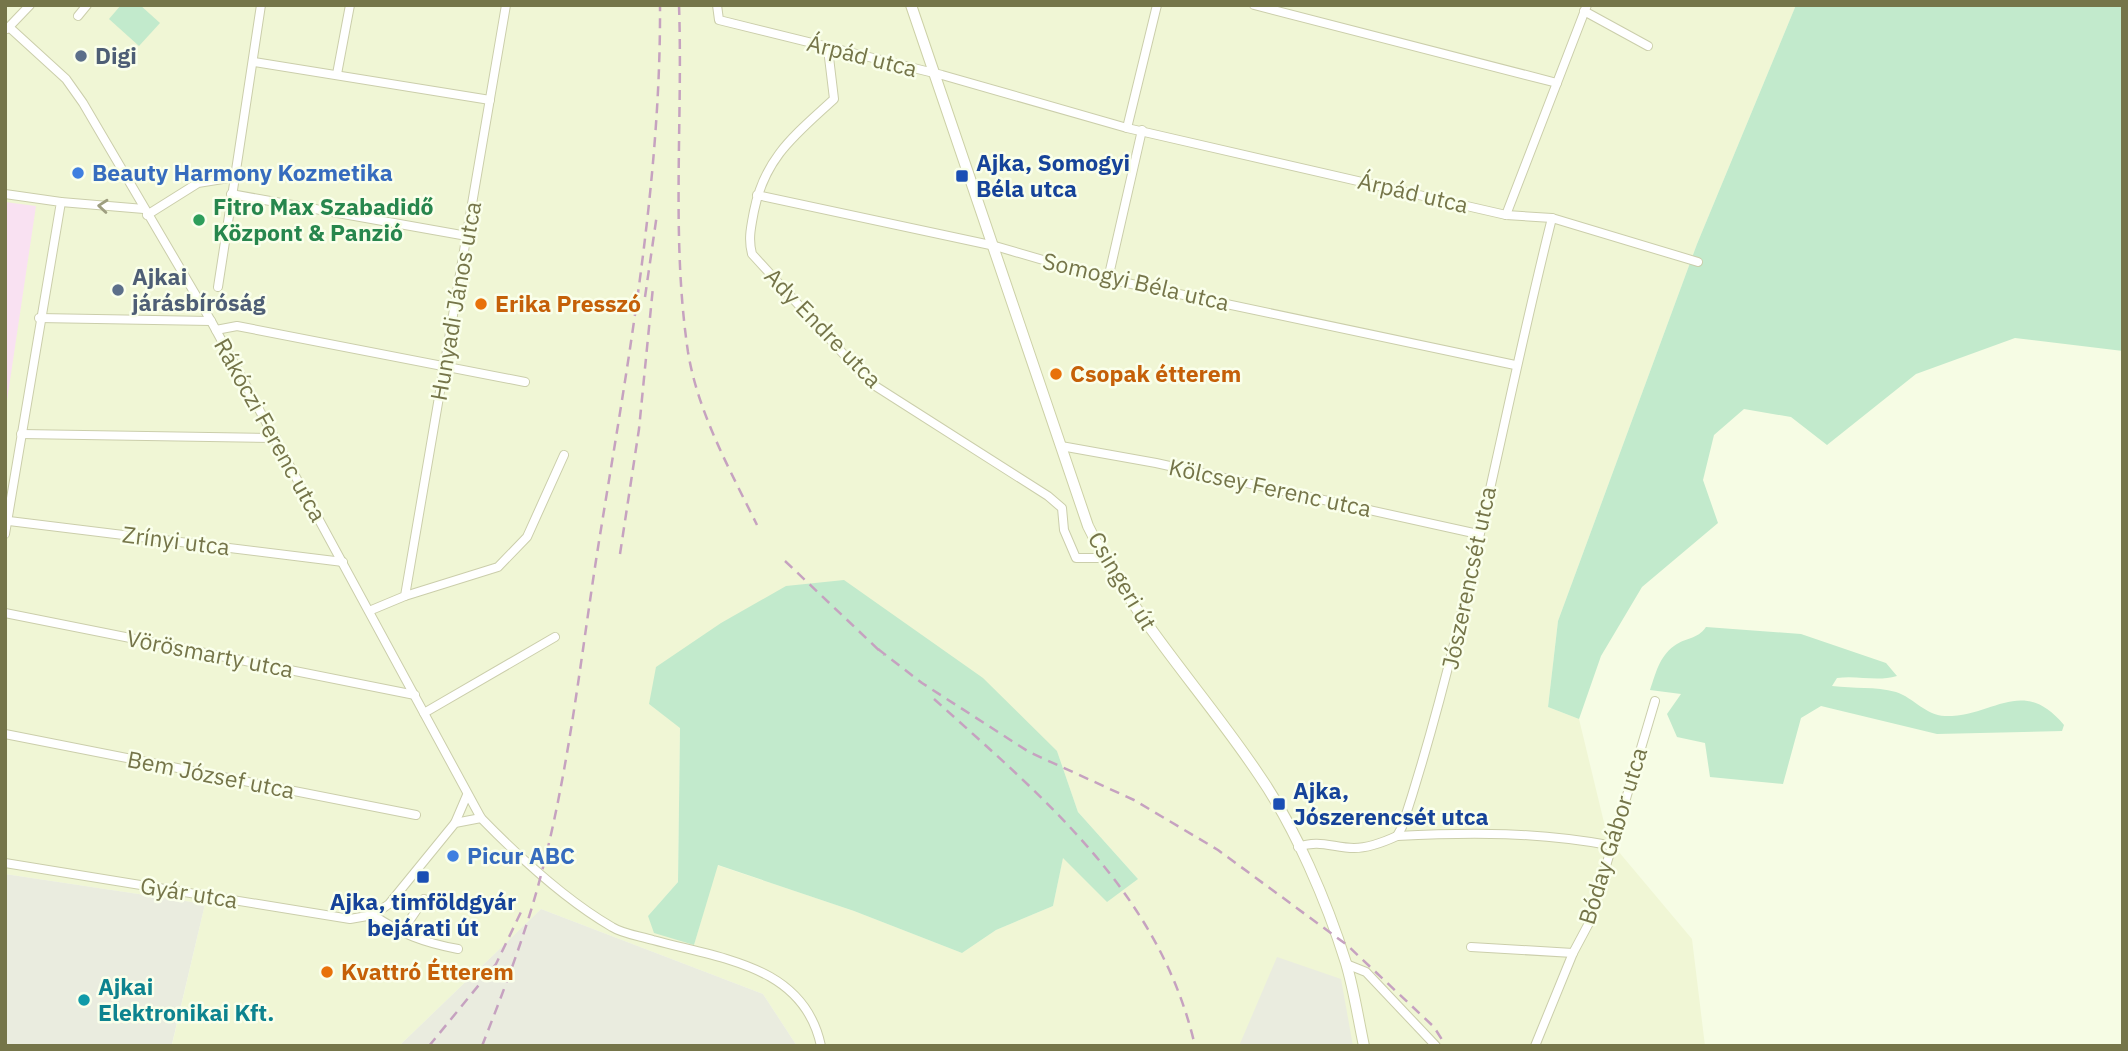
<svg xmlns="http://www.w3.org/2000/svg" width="2128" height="1051" font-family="'IBM Plex Sans',sans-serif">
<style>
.residential{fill:#f0f6d5;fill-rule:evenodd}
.industrial{fill:#eaecdf}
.education{fill:#f9e1f2}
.green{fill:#c2eacc}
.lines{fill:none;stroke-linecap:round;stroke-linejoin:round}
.minor-casing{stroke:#cbceab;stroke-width:10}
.secondary-casing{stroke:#cdd1a7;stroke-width:12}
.minor{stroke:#fff;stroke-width:8}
.secondary{stroke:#fff;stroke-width:10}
.rail{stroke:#c6a2c0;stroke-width:2.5;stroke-dasharray:10 7;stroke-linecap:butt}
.oneway{stroke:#9e9e80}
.service-dot{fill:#5c6f8a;stroke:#faffeb;stroke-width:2.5}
.shop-dot{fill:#3f7fe0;stroke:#faffeb;stroke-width:2.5}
.transit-dot{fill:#1a4fb4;stroke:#faffeb;stroke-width:2.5}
.leisure-dot{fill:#2e9e5b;stroke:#faffeb;stroke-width:2.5}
.food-dot{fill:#e8710a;stroke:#faffeb;stroke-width:2.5}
.culture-dot{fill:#0f9aa8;stroke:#faffeb;stroke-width:2.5}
.labels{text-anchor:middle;stroke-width:5;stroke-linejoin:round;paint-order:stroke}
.service-label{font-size:23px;font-weight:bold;fill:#4e5e75;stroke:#faffeb;text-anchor:start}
.street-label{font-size:23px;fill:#757549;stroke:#faffeb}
.transit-label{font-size:23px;font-weight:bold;fill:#164399;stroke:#faffeb;text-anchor:start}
.shop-label{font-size:23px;font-weight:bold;fill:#366cbe;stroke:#faffeb;text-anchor:start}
.leisure-label{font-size:23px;font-weight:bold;fill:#27864d;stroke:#faffeb;text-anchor:start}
.food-label{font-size:23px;font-weight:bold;fill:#c56008;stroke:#faffeb;text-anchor:start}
.culture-label{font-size:23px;font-weight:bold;fill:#0d838f;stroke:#faffeb;text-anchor:start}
</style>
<rect width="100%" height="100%" fill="#f6fce4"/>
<!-- residential -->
<path class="residential" d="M5,5H1796L1697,244L1558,621L1548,707L1579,719L1608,839L1692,939L1705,1046H797L763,994L541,909L399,1046L172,1045L205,904L5,874ZM649,704L1057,751L1078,812L1138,879L1063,857L1053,906L996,930L962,953L854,911L717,865L694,945L648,916L678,882L680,727Z"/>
<!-- industrial -->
<g class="industrial">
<polygon points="5,874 205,904 172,1044 201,1046 5,1046"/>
<polygon points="541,909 763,994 797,1046 399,1046"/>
<polygon points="1277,957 1341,979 1353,1046 1239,1046"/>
</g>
<!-- education -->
<polygon class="education" points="5,202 36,206 5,414"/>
<!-- green -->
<g class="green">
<polygon points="121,5 140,5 160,23 139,46 109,19"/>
<polygon points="1796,5 2123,5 2123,351 2015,338 1916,374 1827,445 1791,417 1744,409 1714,435 1703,480 1718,523 1642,587 1601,656 1579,719 1548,707 1558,621 1697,244"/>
<polygon points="844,580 983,678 1057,751 1078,812 1138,879 1107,902 1063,858 1053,906 996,930 962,953 854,911 718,865 694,945 654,933 648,916 678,882 680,728 649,704 656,667 721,623 786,586"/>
<path d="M1706,627L1801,634L1886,663L1897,676C1876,682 1858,675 1837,678L1832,686C1854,689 1875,686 1896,692C1914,698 1925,715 1945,716C1994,717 2022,675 2064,725L2062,731L1937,734L1821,706L1801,718L1783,784L1710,777L1705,743L1677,737L1667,714L1681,694L1650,690C1656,673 1659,657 1674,646C1686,637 1697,640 1706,627Z"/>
</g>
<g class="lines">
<!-- minor casing -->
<g class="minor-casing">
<g id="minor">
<polyline points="717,5 719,20 942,75 1127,128 1506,215 1552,218 1698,262"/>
<polyline points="1254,5 1557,83"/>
<polyline points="1584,11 1648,46"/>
<polyline points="78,16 87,5"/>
<path d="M9,27L66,79L83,103L211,321L481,818C519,857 564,899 612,927C623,934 640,936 653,940C721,959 804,965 821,1046"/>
<polyline points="7,29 30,5"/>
<path d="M828,49L834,99C795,135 765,157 754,211C751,227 748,239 752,254L869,382L1048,496L1062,508L1064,530L1076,558H1103"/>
<polyline points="254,62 490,100"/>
<polyline points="337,74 350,5"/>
<polyline points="1127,128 1157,5"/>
<polyline points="5,194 61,202 5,534"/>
<polyline points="231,194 467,236"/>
<polyline points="757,195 995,246 1108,279 1515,365"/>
<polyline points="61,202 144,209"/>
<polyline points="147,215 198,183 235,177 261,5"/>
<polyline points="1506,215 1587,5"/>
<polyline points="1108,279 1142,130"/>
<polyline points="218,287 235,177"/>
<polyline points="39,318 211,321"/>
<polyline points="216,330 237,326 525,382"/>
<polyline points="21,434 276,438"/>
<polyline points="1061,446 1156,463 1478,534"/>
<polyline points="9,521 343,562"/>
<polyline points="405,596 498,567 527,537 564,455"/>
<polyline points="369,611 405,596 506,5"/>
<polyline points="5,613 415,695"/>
<polyline points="424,713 555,637"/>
<polyline points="5,734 416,815"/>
<polyline points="455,823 467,795"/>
<path d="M1397,836C1473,832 1539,832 1614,846"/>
<path d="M1298,847C1319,839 1334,848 1354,848C1369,848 1384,842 1397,836L1402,827C1467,629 1501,420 1552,218"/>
<polyline points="5,863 350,919 373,915 389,904 455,823 481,818"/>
<path d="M373,915C401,934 425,943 458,949"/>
<polyline points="401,933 424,899"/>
<polyline points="1471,947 1573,953"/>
<polyline points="1346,964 1366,972 1436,1046"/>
<polyline points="1535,1046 1573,953 1589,923 1655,701"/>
</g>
</g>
<!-- secondary casing -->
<g class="secondary-casing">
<path id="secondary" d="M911,5L1088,526C1132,618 1203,691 1259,775C1295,827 1327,902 1346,963C1354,990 1358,1018 1364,1046"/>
</g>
<!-- minor -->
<use href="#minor" class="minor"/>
<!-- secondary -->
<use href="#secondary" class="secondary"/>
<!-- rail -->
<g class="rail">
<path d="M679,5C683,120 671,238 688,352C698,413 730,470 757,525"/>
<polyline points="645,297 657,214"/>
<polyline points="620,554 639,429 653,287"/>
<polyline points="785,561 884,655"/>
<polyline points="878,649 922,683 1029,752 1134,800 1218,850 1347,945 1434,1027 1446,1046"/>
<path d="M934,699C1045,799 1160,894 1195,1046"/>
<polyline points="429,1046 496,964 521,912"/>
<path d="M482,1046C504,990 526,933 541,875C571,762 582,644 601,529C629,357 661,179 660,5"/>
</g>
</g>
<!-- one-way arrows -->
<defs><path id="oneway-chevron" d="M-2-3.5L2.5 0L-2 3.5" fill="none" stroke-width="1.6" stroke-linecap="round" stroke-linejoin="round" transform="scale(1.75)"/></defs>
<use class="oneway" href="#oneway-chevron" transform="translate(103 206) rotate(-175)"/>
<!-- markers -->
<g class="service-dot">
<circle cx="81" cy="56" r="7"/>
<circle cx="118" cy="290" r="7"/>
</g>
<g class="shop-dot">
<circle cx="78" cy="173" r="7"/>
<circle cx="453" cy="856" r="7"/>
</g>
<g class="transit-dot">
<rect x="955" y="169" width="14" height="14" rx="3.5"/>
<rect x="1272" y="797" width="14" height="14" rx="3.5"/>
<rect x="416" y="870" width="14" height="14" rx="3.5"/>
</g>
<circle class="leisure-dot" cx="199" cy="220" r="7"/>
<g class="food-dot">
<circle cx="481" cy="304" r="7"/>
<circle cx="1056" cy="374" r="7"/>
<circle cx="327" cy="972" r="7"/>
</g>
<circle class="culture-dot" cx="84" cy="1000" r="7"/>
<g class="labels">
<!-- service labels -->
<g class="service-label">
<text x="95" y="64">Digi</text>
<text x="132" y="285">Ajkai<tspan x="132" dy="26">járásbíróság</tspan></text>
</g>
<!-- street labels -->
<g class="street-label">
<text transform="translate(862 56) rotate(14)" y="8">Árpád utca</text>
<text transform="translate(1413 193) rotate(13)" y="8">Árpád utca</text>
<text transform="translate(1136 282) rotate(13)" y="8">Somogyi Béla utca</text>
<text transform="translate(456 301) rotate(-80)" y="8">Hunyadi János utca</text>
<text transform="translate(823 328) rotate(46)" y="8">Ady Endre utca</text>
<text transform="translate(270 430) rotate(61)" y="8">Rákóczi Ferenc utca</text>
<text transform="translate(1270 488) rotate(12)" y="8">Kölcsey Ferenc utca</text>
<text transform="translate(176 541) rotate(7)" y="8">Zrínyi utca</text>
<text transform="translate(1469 578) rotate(-78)" y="8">Jószerencsét utca</text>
<text transform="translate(1122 581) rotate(59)" y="8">Csingeri út</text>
<text transform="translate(210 654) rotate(11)" y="8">Vörösmarty utca</text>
<text transform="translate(211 775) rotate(11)" y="8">Bem József utca</text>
<text transform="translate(1613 836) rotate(-73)" y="8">Bóday Gábor utca</text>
<text transform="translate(189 893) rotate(9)" y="8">Gyár utca</text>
</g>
<!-- transit labels -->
<g class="transit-label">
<text x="976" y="171">Ajka, Somogyi<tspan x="976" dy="26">Béla utca</tspan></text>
<text x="1293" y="799">Ajka,<tspan x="1293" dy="26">Jószerencsét utca</tspan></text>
<text x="423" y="910" text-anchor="middle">Ajka, timföldgyár<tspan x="423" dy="26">bejárati út</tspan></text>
</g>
<!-- shop labels -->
<g class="shop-label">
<text x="92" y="181">Beauty Harmony Kozmetika</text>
<text x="467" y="864">Picur ABC</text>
</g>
<!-- leisure labels -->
<g class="leisure-label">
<text x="213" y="215">Fitro Max Szabadidő<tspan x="213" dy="26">Központ &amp; Panzió</tspan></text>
</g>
<!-- food labels -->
<g class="food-label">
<text x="495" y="312">Erika Presszó</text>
<text x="1070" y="382">Csopak étterem</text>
<text x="341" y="980">Kvattró Étterem</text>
</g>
<!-- culture labels -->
<g class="culture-label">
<text x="98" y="995">Ajkai<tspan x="98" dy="26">Elektronikai Kft.</tspan></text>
</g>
</g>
<!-- border -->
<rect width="2128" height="1051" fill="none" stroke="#757549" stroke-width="14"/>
</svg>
